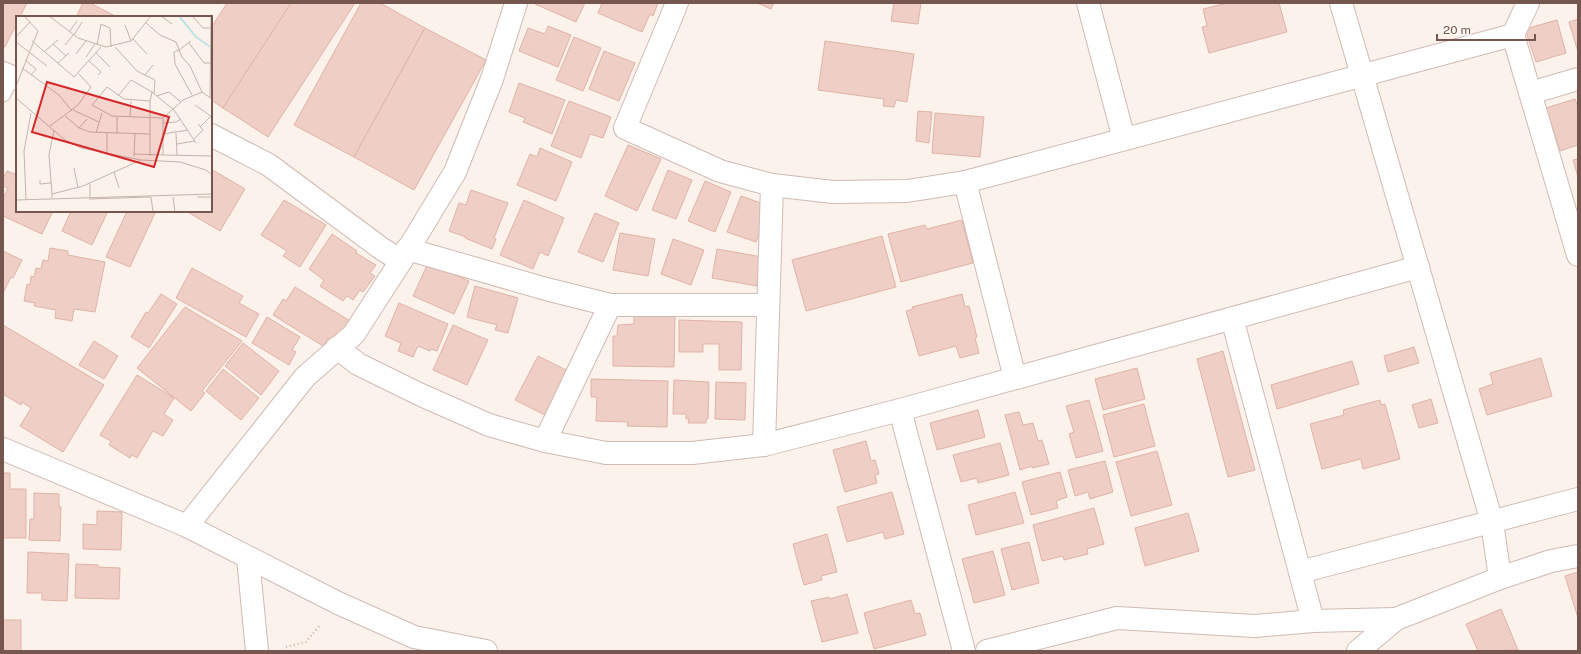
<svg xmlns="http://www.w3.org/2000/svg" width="1581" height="654" font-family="'Public Sans',sans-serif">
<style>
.building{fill:#efcec5;stroke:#e0b3a6}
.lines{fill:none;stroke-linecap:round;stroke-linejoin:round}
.service-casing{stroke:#cfbbb3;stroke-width:17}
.minor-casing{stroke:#cfbbb3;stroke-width:24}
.path{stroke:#d4b1a7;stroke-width:2.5;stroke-dasharray:1 3;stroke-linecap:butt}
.service{stroke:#fff;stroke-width:15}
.minor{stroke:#fff;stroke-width:22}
.inset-river{fill:none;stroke:#c0e4e4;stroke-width:2}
.inset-road{fill:none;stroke:#c5b4ad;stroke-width:1}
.view{fill:#d62828;fill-opacity:0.15;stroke:#d62828;stroke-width:2}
.inset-edge{fill:none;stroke:#75574f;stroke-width:2}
</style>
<rect width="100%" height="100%" fill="#fbf2eb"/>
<!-- building -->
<g class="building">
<polygon points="3,3 27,3 20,17 17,17 17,23 5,47 3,46"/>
<polygon points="83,3 90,3 117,17 76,17"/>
<polygon points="227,3 291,3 223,108 211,100 211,28"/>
<polygon points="291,3 355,3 268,137 223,108"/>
<polygon points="361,3 380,3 425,28 354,157 294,125"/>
<polygon points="535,3 585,3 576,22 535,4"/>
<polygon points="602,3 658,3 653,16 650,14 642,32 598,13"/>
<polygon points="757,3 774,3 771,9"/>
<polygon points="894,3 921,3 918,24 891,21"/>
<polygon points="1227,3 1279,3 1287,32 1209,53 1202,27 1207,26 1203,9"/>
<polygon points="1578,19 1578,52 1569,22"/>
<polygon points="1557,20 1566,53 1536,62 1525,29"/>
<polygon points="548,26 571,35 558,67 519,51 528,28 545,34"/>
<polygon points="425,28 486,60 414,190 354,157"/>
<polygon points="574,37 601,48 583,91 556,80"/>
<polygon points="825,41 914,54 907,102 896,100 894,107 883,106 884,99 818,90"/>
<polygon points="604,51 635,63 619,101 589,89"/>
<polygon points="519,83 565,100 552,134 523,122 525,118 509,112"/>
<polygon points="1575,99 1578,108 1578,145 1560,151 1546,108"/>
<polygon points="569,101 611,117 603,138 590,134 581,158 551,146"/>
<polygon points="918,111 932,112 929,143 916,141"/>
<polygon points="935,113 984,117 980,157 932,153"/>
<polygon points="628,145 661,159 637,211 605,196"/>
<polygon points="540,148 572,162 556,201 517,185 530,154 537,157"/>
<polygon points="1578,159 1578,177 1573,160"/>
<polygon points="211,169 245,189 220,231 186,211 211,211"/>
<polygon points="17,170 17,211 53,211 42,234 3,216 3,198 8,188 3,186 3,178 7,171 15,174"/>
<polygon points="668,170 692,180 676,219 652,210"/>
<polygon points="705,181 731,192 715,232 688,221"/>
<polygon points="471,190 508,203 494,238 496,239 492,249 465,238 466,237 449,231 459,203 466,205"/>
<polygon points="741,196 769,206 756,242 727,232"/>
<polygon points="284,200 326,225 300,267 283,256 287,251 261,235"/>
<polygon points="524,200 564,218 548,256 540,252 533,269 500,255"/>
<polygon points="71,211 108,211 92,245 62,231"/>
<polygon points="127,211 156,211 130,267 106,257"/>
<polygon points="595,213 619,223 603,262 578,252"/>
<polygon points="962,220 973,263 901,282 888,234 925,225 927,229"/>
<polygon points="620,233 655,239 648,276 613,270"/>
<polygon points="332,234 357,251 356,253 376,265 370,273 375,276 363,292 360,290 353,300 347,296 343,301 320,286 324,280 309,269"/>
<polygon points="882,236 896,287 806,311 792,260"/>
<polygon points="673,239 704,250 691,285 661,274"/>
<polygon points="50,248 68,251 68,255 105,262 95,312 74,309 72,321 55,318 56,310 34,306 35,303 24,301 27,284 30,285 31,276 34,277 36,268 41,269 43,260 48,261"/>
<polygon points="717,249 762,257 757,286 712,278"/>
<polygon points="3,251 22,260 13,278 11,277 3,293"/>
<polygon points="428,263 469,281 454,314 413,296"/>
<polygon points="192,268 243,296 239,303 259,314 246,337 176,298"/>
<polygon points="475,286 518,298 508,333 495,330 497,325 467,317"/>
<polygon points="295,287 355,324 334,341 328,338 323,346 273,315 283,299 286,301"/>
<polygon points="161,294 177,304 149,348 131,337 146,312 148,313"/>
<polygon points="962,294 965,307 969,306 977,337 975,338 979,353 960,358 956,346 919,356 906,311 913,309 912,307"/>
<polygon points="399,303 448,324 437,351 431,349 430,351 418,346 413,357 398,351 401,343 385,336"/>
<polygon points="185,307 242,341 202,391 205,393 191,411 137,368"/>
<polygon points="634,314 675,315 674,367 613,366 613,336 617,336 618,325 634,324"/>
<polygon points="267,317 300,337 292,350 296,352 289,365 252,343"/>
<polygon points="679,320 742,322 741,370 719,370 719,344 703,344 703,352 679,352"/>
<polygon points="3,325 104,385 63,452 20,426 31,408 22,402 21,405 3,394"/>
<polygon points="453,325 488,340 467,385 433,370"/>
<polygon points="94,341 118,356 104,379 79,365"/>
<polygon points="243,343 279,371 261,395 225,366"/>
<polygon points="1414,347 1419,363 1388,372 1384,356"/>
<polygon points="1223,351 1255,470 1228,477 1197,359"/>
<polygon points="538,356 570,372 547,416 515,400"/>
<polygon points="1541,358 1552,396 1487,415 1479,389 1493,384 1490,373"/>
<polygon points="1352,361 1359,384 1277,409 1271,385"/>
<polygon points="1137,368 1145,399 1103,410 1095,379"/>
<polygon points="223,369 259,398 241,420 206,391"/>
<polygon points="137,375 174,398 164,414 173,420 163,436 153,431 137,458 132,455 130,458 109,445 111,441 100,435"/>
<polygon points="591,379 668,381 667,427 627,426 628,422 596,421 597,397 591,397"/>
<polygon points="674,380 709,382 708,419 706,419 706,423 688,423 689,419 686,419 686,414 673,414"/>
<polygon points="716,382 746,383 745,420 715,419"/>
<polygon points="1431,399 1438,423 1419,428 1412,405"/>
<polygon points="1089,400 1103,451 1076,458 1069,434 1074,432 1066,406"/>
<polygon points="1380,400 1381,405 1385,404 1400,459 1363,469 1361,459 1322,469 1310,424 1344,415 1343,410"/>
<polygon points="1144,404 1155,446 1114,457 1103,415"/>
<polygon points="978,410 985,437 937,450 930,423"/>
<polygon points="1019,412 1023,425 1033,423 1038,441 1042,440 1049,464 1032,468 1032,466 1020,470 1005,415"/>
<polygon points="866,441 871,461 875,460 879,474 875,475 877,483 845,492 833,450"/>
<polygon points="1000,443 1009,475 978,483 977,478 961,482 953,455"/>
<polygon points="1157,451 1172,505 1131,516 1116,462"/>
<polygon points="1105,461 1113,492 1090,499 1088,492 1075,496 1068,470"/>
<polygon points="1060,472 1067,497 1056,501 1058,508 1031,515 1022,482"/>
<polygon points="3,473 10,473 10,489 26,489 26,538 3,538"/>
<polygon points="892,492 904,534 885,539 883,532 847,542 837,507"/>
<polygon points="1015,492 1024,523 976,535 968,505"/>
<polygon points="34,493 59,494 59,507 61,507 60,541 29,540 30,519 34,519"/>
<polygon points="1094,508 1104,544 1087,549 1088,554 1064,560 1063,556 1042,561 1033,525"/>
<polygon points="97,511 122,512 121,550 83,549 83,524 97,525"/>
<polygon points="1188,513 1199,551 1145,566 1135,528"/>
<polygon points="827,534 837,572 821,576 822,580 804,585 793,544"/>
<polygon points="1029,542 1039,583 1012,590 1001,549"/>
<polygon points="993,551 1005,595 974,603 962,559"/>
<polygon points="28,552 69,554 67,601 42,600 42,593 27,593"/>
<polygon points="76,564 98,565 98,567 120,568 119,599 75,598"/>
<polygon points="1578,572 1578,618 1565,576"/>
<polygon points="847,594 858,633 822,642 811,601 829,597 830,599"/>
<polygon points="911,600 915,614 920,613 926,635 874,649 864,613"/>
<polygon points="1501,609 1518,650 1478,651 1466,624"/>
<rect x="3" y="620" width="18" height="31"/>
</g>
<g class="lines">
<!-- service casing -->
<g class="service-casing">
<polyline id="service" points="3,94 11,77"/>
</g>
<!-- minor casing -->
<g class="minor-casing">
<g id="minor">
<polyline points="677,3 625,128 720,171 772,185 833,192 907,191 965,182 1513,35 1578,255"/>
<polyline points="1088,3 1124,139"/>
<polyline points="1341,3 1492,522 1500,578"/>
<polyline points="1513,35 1528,3"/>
<polyline points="3,73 17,79"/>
<polyline points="1530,93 1578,79"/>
<polyline points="211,135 269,165 382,249 401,261"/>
<polyline points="965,182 1015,378"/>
<polyline points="407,249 546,289 610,305 768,305"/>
<polyline points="1232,318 1313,621"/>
<polyline points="337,348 358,364 419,394 489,425 545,441 606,453 692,453 764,445 900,410 1418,267"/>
<polyline points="900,410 964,651"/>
<polyline points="545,441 610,305"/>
<polyline points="764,445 772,185"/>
<polyline points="3,449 187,526 338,603 414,637 486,651"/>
<polyline points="187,526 305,377 354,334 401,261 455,172 492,79 516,3"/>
<polyline points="248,558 257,651"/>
<polyline points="1300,572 1578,499"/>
<polyline points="987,651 1117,618 1255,626 1313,621 1396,619"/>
<polyline points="1358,651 1396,619 1500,578 1551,561 1578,556"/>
</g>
</g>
<!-- path -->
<polyline class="path" points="286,647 306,642 320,625"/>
<!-- service -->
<use href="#service" class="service"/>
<!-- minor -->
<use href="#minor" class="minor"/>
</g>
<!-- overview -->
<g transform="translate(16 16)">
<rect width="196" height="196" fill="#fbf2eb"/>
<path class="inset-river" d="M163,0L180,21L196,32"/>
<path class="inset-road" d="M33,0L62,22L90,31L115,25L135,0M145,0L156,8M176,0L187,12H195M130,7L144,19L160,26L163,34L158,36L159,48L176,79M109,9L115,25M53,16L61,5M58,19L66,6M0,21L14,6M117,23L131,38M16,25L58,61L85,31M175,25L163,34L166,41L174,50L186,76L196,83M0,26L31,50M173,27L188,47H194M37,28L50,40M49,29L57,19M81,29L85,8L94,12L95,31M99,31L121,55L139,64L138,77M29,35L42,24M80,37L94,51M60,38L70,25M70,41L79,28M9,44L20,53L15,59M73,45L85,56L82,59M42,47L53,37M6,52L43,79L56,95M129,59L137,49M0,70L22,15L8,0M102,80L115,64L136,76L158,94L180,127M141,80L153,76L165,86M0,82L49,124L65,132L125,144M194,82L195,0M179,89L196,101M57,94L83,106M49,100L63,112L74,116L134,118M114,101L115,85M147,102L167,84L186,76M147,107L160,106L165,103M34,110L62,89L75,71L63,58M184,111L195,100M63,112L71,103M80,117L86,97M101,117V101M160,117L161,139M147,118L172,114M178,123L187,114L182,108M161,128L179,125M91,138V117M118,138L147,139V102L96,100L76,89L91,71L108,83L134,85M147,139L196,140M118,140L119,117M134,140V85L136,76M58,152L62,172M98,156L103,172M24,164V168L35,167M74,168V181M36,178L33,139L38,114M135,181L137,196M157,181L159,196M181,181H196M36,182V178L67,170L125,144L164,146L190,154L196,159M10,183L8,135L15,97M73,183L135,181M0,184L196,178"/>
<path class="view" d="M31,66L153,101L138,151L16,116Z"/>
<rect width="196" height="196" class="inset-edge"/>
</g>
<!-- border -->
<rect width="1581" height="654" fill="none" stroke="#75574f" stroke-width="8"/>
<!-- scale -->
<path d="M1437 34v6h98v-6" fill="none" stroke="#75574f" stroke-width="2"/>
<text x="1443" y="34" font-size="12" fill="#75574f" stroke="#fef7f2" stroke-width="3" paint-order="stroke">20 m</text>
</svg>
